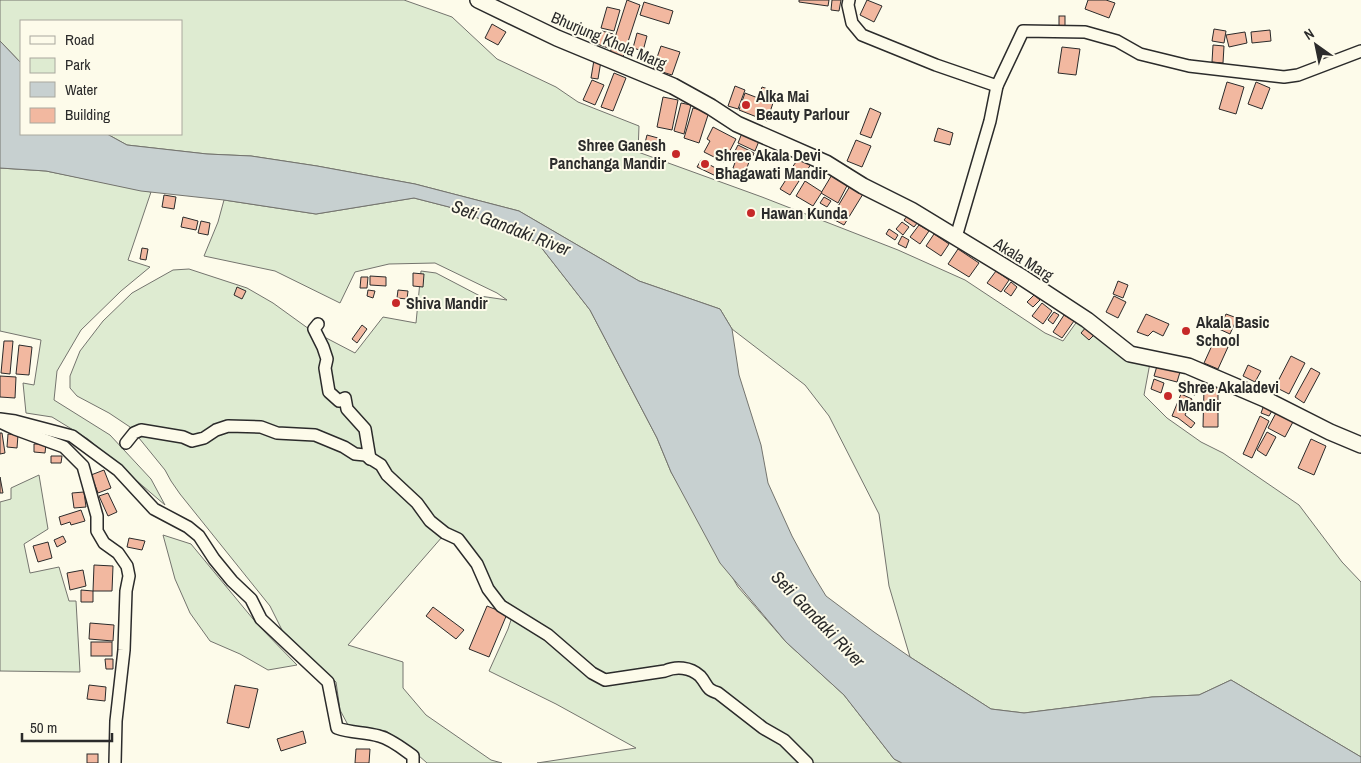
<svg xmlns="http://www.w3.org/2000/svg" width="1361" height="763" font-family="'Archivo Narrow',sans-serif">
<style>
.green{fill:#deebd1;stroke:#74746e}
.water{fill:#c7d0d0;stroke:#74746e}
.building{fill:#f2b8a0;stroke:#2b2b2b}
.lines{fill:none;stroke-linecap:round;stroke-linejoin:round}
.street-casing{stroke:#2b2b2b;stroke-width:14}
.secondary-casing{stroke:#2b2b2b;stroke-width:18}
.street{stroke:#fdfbea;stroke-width:11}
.secondary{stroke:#fdfbea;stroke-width:15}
.poi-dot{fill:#c62828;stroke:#fdfbea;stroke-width:2}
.labels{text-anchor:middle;stroke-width:4;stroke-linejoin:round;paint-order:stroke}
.street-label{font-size:16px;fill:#2b2b2b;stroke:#fdfbea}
.poi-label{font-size:16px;font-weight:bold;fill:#2b2b2b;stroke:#fdfbea;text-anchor:start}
.water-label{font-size:18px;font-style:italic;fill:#2b2b2b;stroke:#fdfbea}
</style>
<rect width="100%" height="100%" fill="#fdfbea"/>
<!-- green -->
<g class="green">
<polygon points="0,0 404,0 452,17 497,59 556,87 578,102 639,126 638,152 762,197 898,250 965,280 1045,333 1063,341 1078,320 1150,363 1144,395 1167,418 1201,442 1223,453 1299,505 1342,562 1361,582 1361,757 1231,680 1199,695 1152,697 1024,713 991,709 910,657 889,586 879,514 829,416 805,385 732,329 720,309 639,281 519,211 415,184 317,166 251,156 207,154 127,145 107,134 181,134 181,21 21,21 21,63 0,41"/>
<polygon points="0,168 46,171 151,192 128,260 150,267 121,291 81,330 57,371 54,400 110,435 151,479 165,505 88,439 52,417 26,413 23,383 34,385 41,340 0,331"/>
<polygon points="414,198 453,208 537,242 590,310 657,438 671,472 738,587 786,642 844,695 894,759 902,763 537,763 636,748 556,704 489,671 508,629 515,608 500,597 468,543 449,529 348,645 403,662 403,688 426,715 491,760 502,763 427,763 409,747 386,731 363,729 348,725 340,710 336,682 282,630 270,606 180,494 171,481 165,470 130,427 109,413 77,396 70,388 70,376 80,351 103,321 132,293 173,270 189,269 247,288 273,303 309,329 355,353 383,317 416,323 421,271 436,273 480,296 507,300 497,293 435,263 389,264 355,272 340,303 275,271 204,256 218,222 224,200 316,214"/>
<polygon points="39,475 48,529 24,544 30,573 59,567 69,601 76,601 80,672 0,671 0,502 11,499 11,488"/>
<polygon points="163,535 191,544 258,625 297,665 268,670 240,654 210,641 190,613 175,579"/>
</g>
<!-- water -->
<polygon class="water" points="0,41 21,63 21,134 107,134 127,145 207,154 251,156 317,166 415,184 519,211 639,281 720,309 732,329 739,375 761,445 768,483 792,536 812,573 826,596 874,632 910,657 991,709 1024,713 1152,697 1199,695 1231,680 1361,757 1361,763 902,763 894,759 844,695 786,642 720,563 671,472 657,438 590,310 537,242 453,208 414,198 316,214 224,200 141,191 46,171 0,168"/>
<!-- building -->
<g class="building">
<polygon points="627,0 640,5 623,57 610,53"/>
<polygon points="799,0 829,0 828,6 799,2"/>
<polygon points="832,0 841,0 839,11 831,10"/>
<polygon points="867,0 882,6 874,22 860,15"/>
<polygon points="1088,0 1106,0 1115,3 1109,18 1085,9"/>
<polygon points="644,2 673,11 669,24 640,15"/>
<polygon points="607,7 620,10 614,31 601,28"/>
<rect x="1059" y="16" width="6" height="10"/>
<polygon points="492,24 506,32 498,45 485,38"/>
<polygon points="1214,29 1226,31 1224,43 1212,41"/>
<polygon points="1270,30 1271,41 1252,43 1251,32"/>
<polygon points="602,31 613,34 608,48 597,44"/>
<polygon points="1245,32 1247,43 1229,47 1226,35"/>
<polygon points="637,33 647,36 643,51 633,48"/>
<polygon points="1213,45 1224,46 1223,63 1212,62"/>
<polygon points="661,46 680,52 672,75 653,69"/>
<polygon points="1062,47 1080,49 1076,75 1058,73"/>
<polygon points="594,60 601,61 598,79 591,78"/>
<polygon points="614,73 626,78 613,111 601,107"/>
<polygon points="592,80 604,85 595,105 583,100"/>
<polygon points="1227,82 1244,87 1236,114 1219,109"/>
<polygon points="1256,82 1270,88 1262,109 1248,104"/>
<polygon points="735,86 745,90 738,109 728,106"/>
<polygon points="762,87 771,90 768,98 774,100 767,121 739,110 745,93 758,98"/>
<polygon points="663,97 678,100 672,130 657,127"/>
<polygon points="681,103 691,105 684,134 674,131"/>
<polygon points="693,108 709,112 699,143 684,138"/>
<polygon points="870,108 881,113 871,138 860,134"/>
<polygon points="713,127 736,139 724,162 704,152 710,141 707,139"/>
<polygon points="938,128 953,133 950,145 934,141"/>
<polygon points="742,133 759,141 755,151 738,143"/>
<polygon points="647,135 658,138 655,150 644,147"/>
<polygon points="856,140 871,146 862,167 847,161"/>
<polygon points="738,145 754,153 751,160 734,153"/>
<polygon points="801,155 812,163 802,177 791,169"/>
<polygon points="737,157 749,162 745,173 733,168"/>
<polygon points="701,160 721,171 718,177 697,167"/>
<polygon points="833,173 849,182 838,203 821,193"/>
<polygon points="789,175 799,181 790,195 780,189"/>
<polygon points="805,181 822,192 813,206 796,196"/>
<polygon points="850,186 863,194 844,225 831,218"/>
<polygon points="164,195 176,197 174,209 162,207"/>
<polygon points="824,197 831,201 827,207 820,203"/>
<polygon points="908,215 918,222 914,227 904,220"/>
<polygon points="183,217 198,221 196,230 181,227"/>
<polygon points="201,221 210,223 208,235 198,233"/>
<polygon points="902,222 909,227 903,235 896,229"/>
<polygon points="919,225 929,231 920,244 910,237"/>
<polygon points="889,229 898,235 895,240 886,234"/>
<polygon points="934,234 949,244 941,256 926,246"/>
<polygon points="902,236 909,240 906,248 898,244"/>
<polygon points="142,248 148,249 146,260 140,259"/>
<polygon points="958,249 979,263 969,277 948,264"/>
<polygon points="996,271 1009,280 1001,292 987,283"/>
<polygon points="413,273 424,274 423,287 413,286"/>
<polygon points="370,276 386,277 386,286 370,285"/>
<polygon points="361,277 368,277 367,288 360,288"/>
<polygon points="1118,281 1128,285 1123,298 1113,294"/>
<polygon points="1011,282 1017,287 1011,296 1004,291"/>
<polygon points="237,287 246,291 242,299 234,295"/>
<polygon points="368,290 375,291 373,298 367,296"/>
<polygon points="398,290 408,291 407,299 397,298"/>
<polygon points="1034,295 1040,300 1033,307 1027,302"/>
<polygon points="1114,296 1126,302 1118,318 1106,312"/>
<polygon points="1042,303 1052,311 1043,324 1032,316"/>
<polygon points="1054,312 1059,315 1053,324 1048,320"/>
<polygon points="1146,314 1169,324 1163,336 1153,331 1148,336 1137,332"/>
<polygon points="1226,314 1237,318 1230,334 1219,329"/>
<polygon points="1064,315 1074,321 1062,338 1053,332"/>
<polygon points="362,325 367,329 357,343 352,339"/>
<polygon points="1087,326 1095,334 1089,340 1081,333"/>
<polygon points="4,341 13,341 10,374 1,373"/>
<polygon points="1214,341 1228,347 1218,369 1204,363"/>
<polygon points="19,345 32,347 29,375 16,374"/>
<polygon points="1291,356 1305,363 1289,394 1275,387"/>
<polygon points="1248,365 1261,371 1255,382 1243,376"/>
<polygon points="1157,366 1180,372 1177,382 1154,376"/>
<polygon points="1311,368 1320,373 1304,403 1295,397"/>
<polygon points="0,376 16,377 15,398 0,397"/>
<polygon points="1154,379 1164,383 1161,393 1151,389"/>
<polygon points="1184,381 1198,385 1195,395 1181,391"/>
<polygon points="1204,388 1218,388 1218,427 1203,427"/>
<polygon points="1181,394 1192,399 1185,415 1195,423 1191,428 1178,418 1172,416"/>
<polygon points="1264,405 1273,409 1269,416 1261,413"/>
<polygon points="1277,411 1294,420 1285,437 1268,428"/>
<polygon points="1260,416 1269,421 1252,458 1243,454"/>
<polygon points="1267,432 1276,437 1266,456 1257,450"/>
<polygon points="0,433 2,433 5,453 0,454"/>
<polygon points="8,434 18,435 17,448 7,447"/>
<polygon points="1311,439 1326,446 1314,475 1298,468"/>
<polygon points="34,444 46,444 45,453 34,452"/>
<polygon points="51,456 62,456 61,463 51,463"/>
<polygon points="104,470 111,488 98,493 91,475"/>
<polygon points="0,477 3,493 0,493"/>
<polygon points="84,492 86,507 74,508 72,493"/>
<polygon points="108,493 117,512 108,516 99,496"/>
<polygon points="81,510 85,521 71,525 70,522 61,525 59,517"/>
<polygon points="63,536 66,542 57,547 54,540"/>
<polygon points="129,538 145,541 142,550 127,547"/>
<polygon points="48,542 52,558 38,562 33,546"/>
<polygon points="94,565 113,566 112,591 93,591"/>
<polygon points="83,570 86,586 70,590 67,573"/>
<polygon points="81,590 93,591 93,602 81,602"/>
<polygon points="487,606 507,614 489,657 469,649"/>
<polygon points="433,607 464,630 456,639 426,616"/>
<polygon points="90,623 114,625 113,641 89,639"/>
<rect x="91" y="642" width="21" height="14"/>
<polygon points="105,659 113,659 113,669 106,669"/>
<polygon points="89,685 106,687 105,701 87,699"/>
<polygon points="235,685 258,689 249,728 227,723"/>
<polygon points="303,731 306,743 281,751 277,739"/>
<polygon points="356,749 370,749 369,763 355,763"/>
<rect x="87" y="754" width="11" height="9"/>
</g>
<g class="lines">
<!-- street casing -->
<g class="street-casing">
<g id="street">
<polyline points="849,0 848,5 852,23 862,35 936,65 997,86"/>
<polyline points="956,237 990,121 997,86 1023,31 1085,32 1117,41 1140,54 1189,66 1284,77 1298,75 1361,51"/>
<polyline points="318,324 314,329 323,347 327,359 325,368 329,392 339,401 345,398 347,409 365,429 370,459"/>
<path d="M0,419L15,421L72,436L118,470L154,509L188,527L199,536L214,559L232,581L251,599L261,619L328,682L337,728C351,733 365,732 379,736C391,739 403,749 413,756V763"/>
<polyline points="0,422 15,429 64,447 83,466 97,516 97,531 104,543 118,553 127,566 129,576 126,591 124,650 116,721 115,763"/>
<path d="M126,443L134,433L141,430L183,437L192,441L204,438L216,430L228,426L261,427L277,433L315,435L344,447L355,454L365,455L381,465L387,475L417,503L430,521L445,533L458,539L477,564L488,589L501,606L548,635L592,673L605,680L665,671C676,666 690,667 700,676C708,685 705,689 718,693L763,728L784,740L807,763"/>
</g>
</g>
<!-- secondary casing -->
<g class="secondary-casing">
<polyline id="secondary" points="478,0 557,38 673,86 711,107 737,124 826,163 863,186 911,210 1023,278 1087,320 1130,354 1188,366 1265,399 1330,432 1361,445"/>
</g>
<!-- street -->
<use href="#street" class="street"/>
<!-- secondary -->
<use href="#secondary" class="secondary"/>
</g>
<!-- markers -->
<g class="poi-dot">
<circle cx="746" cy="105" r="5"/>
<circle cx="676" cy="154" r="5"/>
<circle cx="705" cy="164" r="5"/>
<circle cx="751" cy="213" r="5"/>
<circle cx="396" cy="303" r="5"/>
<circle cx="1186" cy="331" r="5"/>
<circle cx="1168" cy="396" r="5"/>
</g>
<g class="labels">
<!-- street labels -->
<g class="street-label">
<text transform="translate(609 40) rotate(23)" y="6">Bhurjung Khola Marg</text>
<text transform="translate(1024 259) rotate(32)" y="6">Akala Marg</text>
</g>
<!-- poi labels -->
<g class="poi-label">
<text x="756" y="102">Alka Mai<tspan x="756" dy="18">Beauty Parlour</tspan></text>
<text x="666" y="151" text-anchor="end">Shree Ganesh<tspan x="666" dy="18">Panchanga Mandir</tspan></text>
<text x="715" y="161">Shree Akala Devi<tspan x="715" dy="18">Bhagawati Mandir</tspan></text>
<text x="761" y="219">Hawan Kunda</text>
<text x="406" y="309">Shiva Mandir</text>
<text x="1196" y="328">Akala Basic<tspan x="1196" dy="18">School</tspan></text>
<text x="1178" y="393">Shree Akaladevi<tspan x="1178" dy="18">Mandir</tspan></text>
</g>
<!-- water labels -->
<g class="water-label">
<text transform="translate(511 228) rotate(21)" y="6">Seti Gandaki River</text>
<text transform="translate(818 619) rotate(46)" y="6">Seti Gandaki River</text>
</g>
</g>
<!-- legend -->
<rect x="20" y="20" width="162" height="115" fill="#fdfbea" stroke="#a9a89e"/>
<rect x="30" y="36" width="25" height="8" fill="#fdfbea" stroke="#a9a89e"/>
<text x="65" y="45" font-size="15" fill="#2b2b2b">Road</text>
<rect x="30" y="58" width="25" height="15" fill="#deebd1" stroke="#a9a89e"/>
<text x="65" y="70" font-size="15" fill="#2b2b2b">Park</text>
<rect x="30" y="82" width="25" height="15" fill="#c7d0d0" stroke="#a9a89e"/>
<text x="65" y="95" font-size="15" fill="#2b2b2b">Water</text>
<rect x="30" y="108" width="25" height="15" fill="#f2b8a0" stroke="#a9a89e"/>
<text x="65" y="120" font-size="15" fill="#2b2b2b">Building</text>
<!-- north arrow -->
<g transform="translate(1316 45) rotate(327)" stroke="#fdfbea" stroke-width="4" paint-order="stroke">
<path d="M0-4L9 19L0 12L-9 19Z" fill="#2b2b2b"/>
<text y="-8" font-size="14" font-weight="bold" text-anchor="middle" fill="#2b2b2b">N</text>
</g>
<!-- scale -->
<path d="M22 733v8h90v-8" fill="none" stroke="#2b2b2b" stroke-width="2.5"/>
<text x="30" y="733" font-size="15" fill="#2b2b2b" stroke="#fdfbea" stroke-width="4" paint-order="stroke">50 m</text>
</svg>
